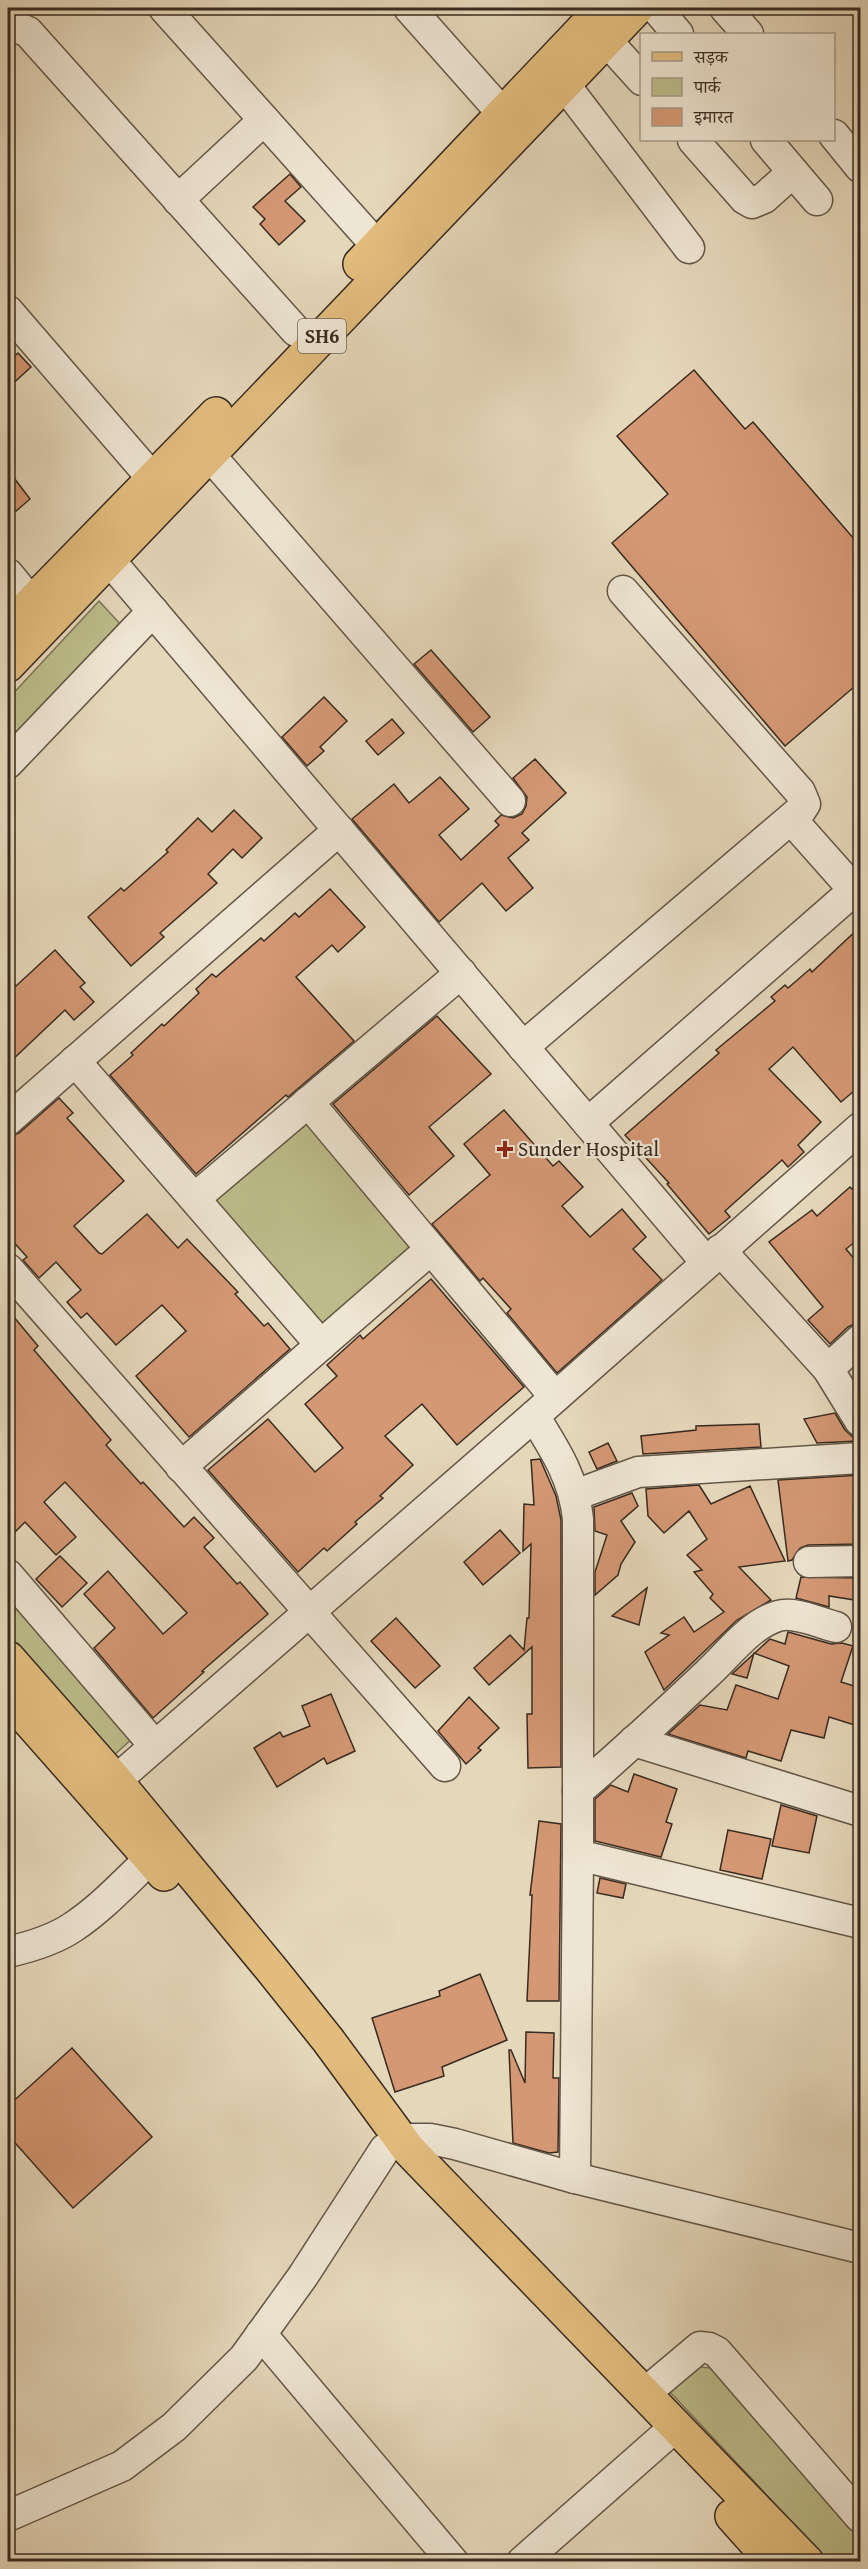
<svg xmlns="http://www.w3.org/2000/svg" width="868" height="2569" font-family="'Gentium Book Plus','Noto Serif Devanagari',serif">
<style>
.green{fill:#bcbc8a;stroke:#7a7456;stroke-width:1.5}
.building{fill:#d49874;stroke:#392b21;stroke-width:1.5}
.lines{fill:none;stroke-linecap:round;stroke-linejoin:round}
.minor-casing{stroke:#645647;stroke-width:33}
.major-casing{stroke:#392b21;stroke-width:36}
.minor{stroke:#eee5d2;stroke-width:30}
.major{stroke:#e2bc7d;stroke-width:33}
.poi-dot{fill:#8f2418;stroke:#eee5d2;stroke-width:2}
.labels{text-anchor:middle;stroke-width:4.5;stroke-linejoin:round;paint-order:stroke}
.shield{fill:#eee5d2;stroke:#6f6356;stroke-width:1.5}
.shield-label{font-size:20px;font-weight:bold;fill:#392b21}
.poi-label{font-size:21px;fill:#392b21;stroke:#eee5d2;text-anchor:start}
</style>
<rect width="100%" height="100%" fill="#e5d7ba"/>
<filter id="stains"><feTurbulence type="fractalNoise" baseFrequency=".00333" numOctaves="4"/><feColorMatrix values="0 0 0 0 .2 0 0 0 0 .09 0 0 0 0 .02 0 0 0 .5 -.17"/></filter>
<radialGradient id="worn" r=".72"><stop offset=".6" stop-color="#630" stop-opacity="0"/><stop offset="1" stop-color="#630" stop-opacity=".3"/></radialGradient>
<!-- green -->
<g class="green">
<polygon points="99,601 135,640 8,774 8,699"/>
<polygon points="308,1121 416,1246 321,1327 214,1202"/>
<polygon points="8,1589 134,1737 112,1757 8,1638"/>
<polygon points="700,2367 722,2369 860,2530 860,2561 826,2561 751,2478 670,2392 683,2377"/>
</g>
<!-- building -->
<g class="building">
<polygon points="290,174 301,187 285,201 305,221 279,245 260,224 265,219 253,207"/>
<polygon points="18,353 31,367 8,388 8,362"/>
<polygon points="694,370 745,429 753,422 861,547 861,681 785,746 612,543 668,494 617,436"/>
<polygon points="8,470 30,499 8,518"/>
<polygon points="431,650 490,717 473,732 414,664"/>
<polygon points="324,697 347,721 320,747 324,751 307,766 282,737"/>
<polygon points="392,719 404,733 378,755 366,741"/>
<polygon points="535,759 566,793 522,833 529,840 508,858 533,888 506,911 482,883 439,922 352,819 394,784 409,803 440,777 469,809 439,835 461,860 499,825 495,821 501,815 513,818 522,814 526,806 527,797 513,778"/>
<polygon points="234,810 262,838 242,858 233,849 208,874 217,883 160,933 164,937 131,966 88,917 121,888 124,891 168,852 166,850 198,818 212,832"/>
<polygon points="330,889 365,927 338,952 332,945 296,977 354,1041 288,1097 286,1095 196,1174 110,1075 133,1055 131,1053 162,1024 164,1026 199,993 196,989 212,974 216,977 261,938 264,941 295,913 299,917"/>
<polygon points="861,926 861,1085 841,1102 793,1047 769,1069 821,1122 798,1145 804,1152 788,1167 782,1160 725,1211 730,1217 709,1234 667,1184 669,1183 625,1135 719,1053 716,1050 775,1001 771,997 785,985 788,988 810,969 812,972"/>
<polygon points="55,950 85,983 80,987 94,1002 74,1020 65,1010 8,1064 8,976 16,986"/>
<polygon points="437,1016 491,1074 429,1127 454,1156 409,1195 333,1104"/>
<polygon points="59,1098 73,1113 67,1118 124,1181 74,1226 99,1253 102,1254 147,1214 178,1248 187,1239 238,1292 235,1294 264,1326 268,1323 290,1349 189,1437 136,1376 186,1331 162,1305 116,1345 87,1313 81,1318 67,1302 81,1290 56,1262 39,1278 23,1260 27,1257 8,1236 8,1137 19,1133"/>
<polygon points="504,1110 553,1166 559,1161 583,1187 562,1206 590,1237 622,1209 646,1237 633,1249 662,1280 557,1373 507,1313 511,1309 483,1278 480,1281 432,1224 490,1175 464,1144"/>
<polygon points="861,1182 861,1237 846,1249 861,1267 861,1321 848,1327 830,1344 808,1320 823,1307 769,1242 812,1210 817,1216 850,1187 852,1189"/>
<polygon points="431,1279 524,1387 457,1445 422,1404 385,1436 413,1465 380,1496 383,1498 355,1522 357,1524 327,1551 324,1548 298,1572 208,1470 268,1419 315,1472 343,1448 305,1404 337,1376 327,1365 360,1335 363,1339"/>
<polygon points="8,1310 38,1346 34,1350 111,1440 106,1445 141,1484 143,1482 184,1527 194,1517 214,1538 204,1547 237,1584 240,1582 268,1614 202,1671 204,1672 153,1718 94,1648 115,1628 84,1594 108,1571 163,1634 187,1613 65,1482 44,1502 76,1537 56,1555 25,1522 8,1539"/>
<polygon points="835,1413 845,1430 857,1441 817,1443 804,1419"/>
<polygon points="759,1424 761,1447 643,1454 641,1436 696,1430 696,1426"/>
<polygon points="608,1443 617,1461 597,1469 589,1452"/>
<polygon points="540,1459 556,1496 561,1520 561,1767 528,1768 527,1714 532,1714 532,1647 489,1685 474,1668 510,1635 524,1650 527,1618 529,1618 531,1544 523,1551 524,1504 534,1505 531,1460"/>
<polygon points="861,1475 861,1544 808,1545 800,1548 792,1560 788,1561 778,1480"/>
<polygon points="699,1485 711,1504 750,1486 785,1561 739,1567 771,1600 737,1620 664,1690 645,1652 669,1635 661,1633 684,1617 694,1632 724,1612 710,1598 713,1594 694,1572 702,1570 687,1555 707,1539 689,1511 664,1533 648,1516 646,1489"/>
<polygon points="632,1493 638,1506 621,1521 635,1542 621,1564 618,1575 595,1595 595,1572 607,1535 595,1531 594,1507"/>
<polygon points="500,1530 520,1553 483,1585 464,1562"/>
<polygon points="60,1556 87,1583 62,1607 36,1579"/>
<polygon points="801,1577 861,1578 861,1601 829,1596 829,1607 796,1598"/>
<polygon points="647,1588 639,1625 612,1616"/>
<polygon points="396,1618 440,1666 415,1688 371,1641"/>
<polygon points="788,1632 831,1644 842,1643 853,1646 841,1682 861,1688 861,1727 829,1717 824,1738 791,1730 781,1761 748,1751 746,1758 668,1734 700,1705 727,1710 736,1685 778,1699 789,1666 754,1653 747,1678 732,1674 770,1639 785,1644"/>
<polygon points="331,1694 355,1751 327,1764 324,1758 277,1787 254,1748 280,1732 283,1737 310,1726 302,1706"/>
<polygon points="469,1697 499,1728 478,1748 481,1750 466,1764 438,1731"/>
<polygon points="634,1774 677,1789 666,1822 672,1824 661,1857 595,1841 595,1799 611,1785 628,1792"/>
<polygon points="781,1805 817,1816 809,1853 772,1846"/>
<polygon points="539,1821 561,1824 559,2001 527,2001 532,1895 530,1895"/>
<polygon points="728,1830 771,1839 762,1879 720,1870"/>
<polygon points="600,1878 626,1884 623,1898 597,1893"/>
<polygon points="480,1974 507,2040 442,2067 444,2076 395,2092 372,2018 440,1996 439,1991"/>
<polygon points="526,2032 554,2033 553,2078 559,2078 558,2152 549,2153 513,2143 509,2050 511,2050 525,2083"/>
<polygon points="72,2048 152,2137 73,2208 8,2135 8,2106"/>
</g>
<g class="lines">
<!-- minor casing -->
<g class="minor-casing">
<g id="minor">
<polyline points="164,8 377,246"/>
<polyline points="409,8 503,114"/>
<polyline points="656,8 678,34"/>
<polyline points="725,8 748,34"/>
<polyline points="8,23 28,32 296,331"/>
<polyline points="606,40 642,80"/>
<polyline points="564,84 689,248"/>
<polyline points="834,135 860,167"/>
<polyline points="693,140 745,199 752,203 764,198 793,172"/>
<polyline points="766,140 817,200"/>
<polyline points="178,200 264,120"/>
<polyline points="8,311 153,479"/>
<polyline points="194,437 510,801"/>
<polyline points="94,542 706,1262"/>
<polyline points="8,574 31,602"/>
<polyline points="8,763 153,611"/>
<polyline points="791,819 854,890"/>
<polyline points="523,1047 801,810 805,804 800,792 623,591"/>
<polyline points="75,1061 321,1345"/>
<polyline points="308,1102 555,1397"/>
<polyline points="8,1120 339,830"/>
<polyline points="588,1123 860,885"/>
<polyline points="195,1198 461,973"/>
<polyline points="720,1250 828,1369 860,1421"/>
<polyline points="8,1269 445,1766"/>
<polyline points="828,1369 860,1340"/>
<path d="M534,1416C556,1451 574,1479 578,1519V1855L575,2178"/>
<polyline points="181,1467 431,1249"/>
<polyline points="575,1495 638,1472 860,1458"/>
<polyline points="809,1562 860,1561"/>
<polyline points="8,1575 155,1746"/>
<polyline points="634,1741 860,1811"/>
<path d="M578,1791C622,1753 665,1714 707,1674C729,1654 749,1625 778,1616C795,1611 819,1623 836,1627"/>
<polyline points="98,1796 534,1416 860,1128"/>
<polyline points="578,1855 860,1923"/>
<path d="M8,1952C30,1947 54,1940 73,1927C102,1908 126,1881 151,1858"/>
<polyline points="261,2334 453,2562"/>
<polyline points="644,2394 700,2347 709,2348 717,2352 860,2517"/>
<polyline points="8,2516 122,2466 174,2427 244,2358 303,2276 385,2149 401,2139 430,2139 455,2144 575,2178 860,2248"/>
<polyline points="522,2562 675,2427"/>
</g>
</g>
<!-- major casing -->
<g class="major-casing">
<g id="major">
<polyline points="360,264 603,8"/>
<polyline points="8,627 216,414"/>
<polyline points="8,665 637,8"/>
<polyline points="8,1658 116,1781 272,1970 328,2040 409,2150 807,2562"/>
<polyline points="8,1697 164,1874"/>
<polyline points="732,2516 773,2562"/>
</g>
</g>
<!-- minor -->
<use href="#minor" class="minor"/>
<!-- major -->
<use href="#major" class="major"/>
</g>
<!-- markers -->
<path class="poi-dot" d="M502 1140h6v6h6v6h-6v6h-6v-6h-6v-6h6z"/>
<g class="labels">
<!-- shield labels -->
<rect class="shield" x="298" y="319" width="48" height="34" rx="4.5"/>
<g class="shield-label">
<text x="322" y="343">SH6</text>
</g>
<!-- poi labels -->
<g class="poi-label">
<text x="518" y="1156">Sunder Hospital</text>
</g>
</g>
<!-- margin -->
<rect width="868" height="2569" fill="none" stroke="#e5d7ba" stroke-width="30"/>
<rect x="9" y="9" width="850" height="2551" fill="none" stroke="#392b21" stroke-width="3"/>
<rect x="15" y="15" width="838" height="2539" fill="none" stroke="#392b21" stroke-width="1.5"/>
<!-- legend -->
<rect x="640" y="33" width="195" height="108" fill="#eee5d2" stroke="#a69b8b" stroke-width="1.5"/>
<rect x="652" y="52" width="30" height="9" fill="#e2bc7d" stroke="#a69b8b" stroke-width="1.5"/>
<text x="694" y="63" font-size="18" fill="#392b21">सड़क</text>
<rect x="652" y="78" width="30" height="18" fill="#bcbc8a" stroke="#a69b8b" stroke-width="1.5"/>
<text x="694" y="93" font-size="18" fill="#392b21">पार्क</text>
<rect x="652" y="108" width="30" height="18" fill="#d49874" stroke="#a69b8b" stroke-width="1.5"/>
<text x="694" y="123" font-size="18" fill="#392b21">इमारत</text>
<rect width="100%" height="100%" filter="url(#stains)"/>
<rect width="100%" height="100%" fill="url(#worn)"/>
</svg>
